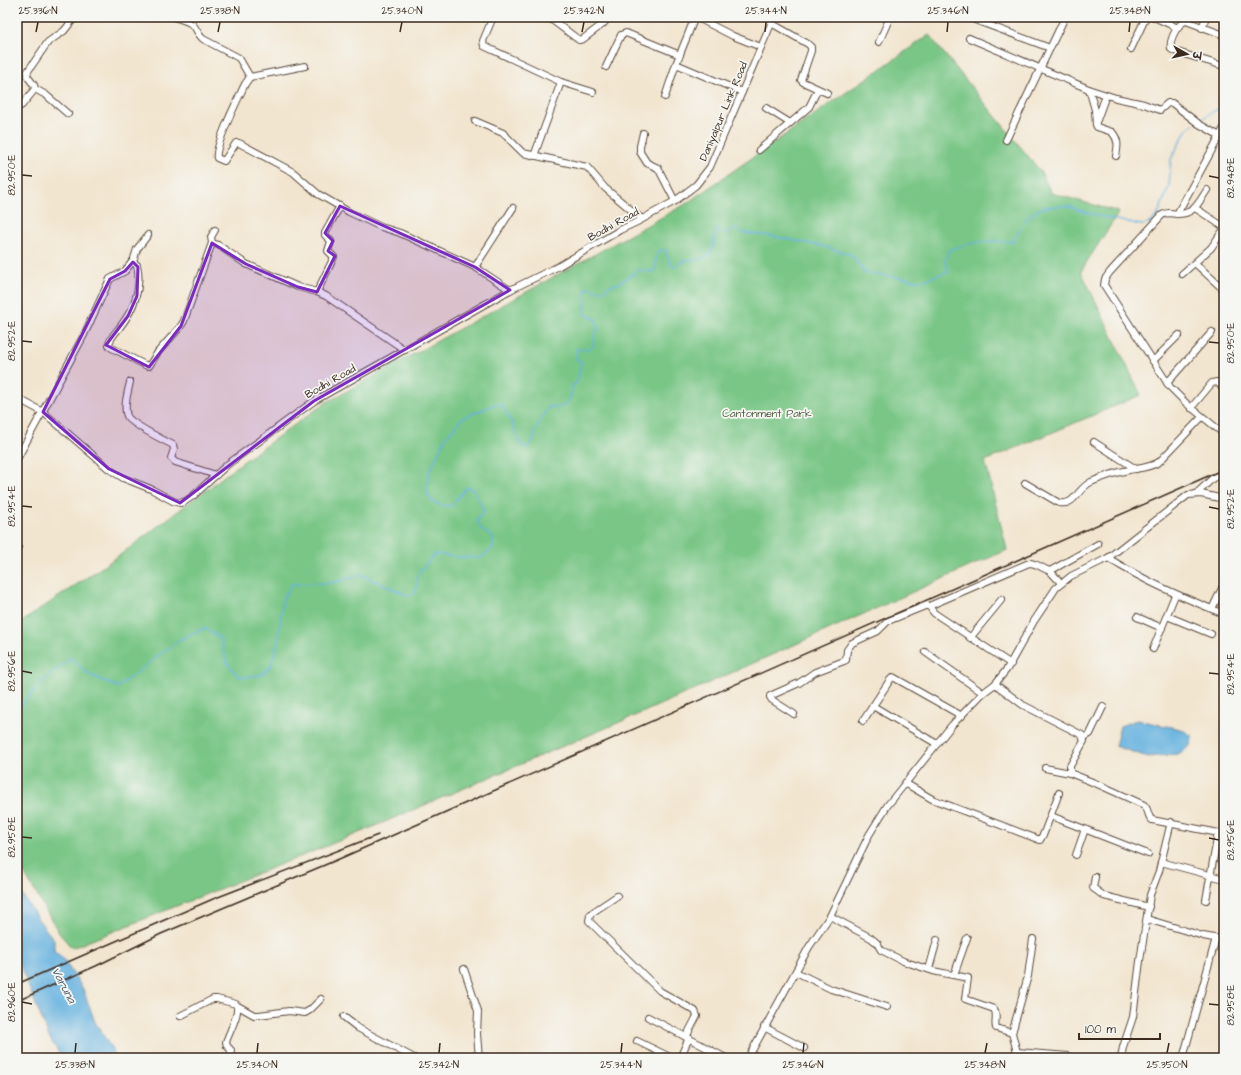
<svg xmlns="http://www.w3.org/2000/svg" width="1241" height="1075" font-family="'Architects Daughter','Playpen Sans Deva',sans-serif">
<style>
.green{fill:#79c686;stroke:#5a7852}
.water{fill:#67b2df;stroke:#516e7e}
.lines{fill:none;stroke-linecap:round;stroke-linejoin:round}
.stream{stroke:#67b2df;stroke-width:1.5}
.minor-casing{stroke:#564639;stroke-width:8}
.minor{stroke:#fff;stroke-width:6}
.rail{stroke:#3b2a1e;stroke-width:1.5}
.marked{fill:#7b2cbf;fill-opacity:0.2;stroke:#7b2cbf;stroke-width:3;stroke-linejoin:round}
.ticks{fill:none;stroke:#3b2a1e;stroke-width:1.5}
.labels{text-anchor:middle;stroke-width:3.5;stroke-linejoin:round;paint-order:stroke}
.street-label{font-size:11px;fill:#3b2a1e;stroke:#f6f6f2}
.park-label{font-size:11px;fill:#4e593d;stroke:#f6f6f2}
.water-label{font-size:12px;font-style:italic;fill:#4a5a62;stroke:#f6f6f2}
.neatline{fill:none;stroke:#3b2a1e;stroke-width:1.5}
.ticks-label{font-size:10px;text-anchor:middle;fill:#3b2a1e}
</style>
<rect width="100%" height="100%" fill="#f6f6f2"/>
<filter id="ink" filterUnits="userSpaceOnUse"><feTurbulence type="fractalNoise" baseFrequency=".025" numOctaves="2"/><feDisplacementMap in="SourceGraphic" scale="8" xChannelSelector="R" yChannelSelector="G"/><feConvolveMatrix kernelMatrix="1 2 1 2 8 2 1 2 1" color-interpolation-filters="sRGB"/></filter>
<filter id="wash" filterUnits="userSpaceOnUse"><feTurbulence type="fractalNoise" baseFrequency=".012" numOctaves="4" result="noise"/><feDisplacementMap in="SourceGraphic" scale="16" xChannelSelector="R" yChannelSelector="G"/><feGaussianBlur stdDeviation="0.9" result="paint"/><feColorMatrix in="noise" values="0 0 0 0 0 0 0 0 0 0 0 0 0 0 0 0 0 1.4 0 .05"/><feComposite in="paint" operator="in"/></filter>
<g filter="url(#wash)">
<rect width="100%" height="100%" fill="#f2e5cf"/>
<!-- green -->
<polygon class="green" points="929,35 1041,172 1051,193 1119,212 1081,271 1141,395 985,461 1007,550 646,711 354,835 72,948 59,933 17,861 17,625 120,555 244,461 325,403 684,205"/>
<!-- water -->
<g class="water">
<polygon points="1137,720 1181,729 1192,736 1190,746 1178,754 1147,757 1115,746 1120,726"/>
<polygon points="17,887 38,919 54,940 54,949 55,952 62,957 83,989 95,1022 115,1054 116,1058 62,1058 49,1037 17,958"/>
</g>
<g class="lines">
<!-- stream -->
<g class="stream">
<polyline points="1199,121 1214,111 1224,107"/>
<path d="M17,712L37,686L71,658L88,674L118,687L179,640L204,628L220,638L227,663L239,677L256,676L264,673L271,665L278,642L283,598L292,584L331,583L362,575L409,596L416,592L417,586V575L435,554L456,557L481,558L493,548V537L481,529L477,521L484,510L473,490L467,487L451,506H443L431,501L427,491L428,474L446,437L462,418L496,404L502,405L512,423L518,440L523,447H529L535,437L534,433L548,407C558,408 566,408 570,398C572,394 571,390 573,385L577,383L581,363L577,359L576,349C604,351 588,343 598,328L596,319L586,315C584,307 586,300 584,293L587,288L602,291L609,286L619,283L639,270L653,272L655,270L657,253L661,250H666L670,264L673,267C677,266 680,262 684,261C696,258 709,262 713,247C715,240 713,234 718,229L725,234L737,228L743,233L771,236L822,246L852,255L865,273L922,281L948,271L945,260L949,250C975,241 986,240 1013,242L1022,224L1030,215L1043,207L1067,206L1091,214L1134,224L1144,225L1152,222L1159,212L1169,186L1171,159L1187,129L1194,124"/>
</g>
</g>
</g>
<g filter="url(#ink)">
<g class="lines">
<!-- minor casing -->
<g class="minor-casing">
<g id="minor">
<path d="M174,17C179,19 188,21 193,25C197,29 197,34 203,39L239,58L250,77"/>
<polyline points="493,17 483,41 484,46 561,82 593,92"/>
<polyline points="548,17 579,40 583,39 603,24 605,22 606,17"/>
<polyline points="696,17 733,36 761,47"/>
<polyline points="1154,17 1178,28"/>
<polyline points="975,20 1050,48"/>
<polyline points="771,23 808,44 811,47 811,51 801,80 803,82 827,93"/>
<polyline points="1202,28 1206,17"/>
<polyline points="969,38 1091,90 1116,98 1144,104 1160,110 1168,103 1172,103 1199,124 1220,136"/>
<polyline points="879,42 890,17"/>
<polyline points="1131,49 1146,17"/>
<polyline points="676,64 742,92"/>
<path d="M1220,65L1174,51L1171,49C1169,40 1177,24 1186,21L1224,35"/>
<path d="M305,66L250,77L245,84C239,97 214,146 217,158L224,161L236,143H239L293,172L318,194L349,212L381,227L400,233L475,267L510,290"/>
<polyline points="606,67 621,35 626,33 680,55"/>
<polyline points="35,89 46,95 68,114"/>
<path d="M1089,89L1095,110L1096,125L1097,127L1112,132C1119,140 1118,146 1116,156"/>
<polyline points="665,97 676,64 695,17"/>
<polyline points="17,108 22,105 35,89 34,85 27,76 28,71 48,42 64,31 75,17"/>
<polyline points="766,108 790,123"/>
<polyline points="1097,120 1106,95"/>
<polyline points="475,121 503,133 523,153 587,167 605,188 642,219"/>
<polyline points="643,133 640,146 640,152 647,163 658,168 675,201"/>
<polyline points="1006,140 1065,17"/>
<polyline points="759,150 809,107 818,89"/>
<polyline points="534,156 561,82"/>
<path d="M1207,190C1199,202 1194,215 1177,214C1172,213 1167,212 1162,215L1110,272L1105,279L1104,285L1170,387L1187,404L1224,434"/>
<polyline points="1195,208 1224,227"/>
<polyline points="1177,214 1224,128"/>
<polyline points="212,243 218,245 246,264 298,287 317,292 326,296 405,350"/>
<polyline points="133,262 137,249 148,235"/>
<polyline points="1195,263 1224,290"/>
<polyline points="475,267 513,208"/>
<polyline points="1182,274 1211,248 1224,229"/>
<polyline points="317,292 333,259 334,257 328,251 331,241 325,235 325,233 340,206"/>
<polyline points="1153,361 1179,335"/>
<path d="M130,382C128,392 123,406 127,416C130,423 165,441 173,445L174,449L171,458L175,462L216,475"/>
<polyline points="1167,383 1212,332"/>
<polyline points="17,398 43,412 109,469 123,478 151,489 173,501 180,503 184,502 193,496 228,464 314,401 510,290 559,266 620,230 637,222 675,201 696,185 710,167 774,17"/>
<polyline points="1191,408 1212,383 1217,382 1224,388"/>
<polyline points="1094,442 1136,469"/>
<path d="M17,459L84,335L110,279L125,271L132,262L137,265C142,287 134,309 120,327C116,332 109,339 109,345L110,347L145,365L149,366L158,352L181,326L184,321L212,243L211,237L215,230"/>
<path d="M1025,483L1059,503C1075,506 1077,489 1091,482C1103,477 1117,472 1129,470C1140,468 1149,468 1159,462L1202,417"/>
<polyline points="1196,494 1213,478 1224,472"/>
<polyline points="17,548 18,547"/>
<path d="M1108,558C1146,582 1182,597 1224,614"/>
<polyline points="1050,571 1061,583"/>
<path d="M929,606L1029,563C1038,563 1042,569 1050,571L1098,544"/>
<polyline points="1212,609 1224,584"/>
<polyline points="1167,616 1211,634"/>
<polyline points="1137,617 1162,628"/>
<polyline points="970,638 1002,599"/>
<polyline points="1153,649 1175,595"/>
<polyline points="925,652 983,693"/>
<path d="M995,684L1023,705L1082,735L1084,741L1070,766V773L1102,786L1144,805C1149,809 1147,816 1152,820L1224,834"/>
<polyline points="873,706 937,744"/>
<polyline points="794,714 772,700 770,697 770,696 799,683 815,672 844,661 846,660 847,650 852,643 878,631 888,621 925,606 929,606 934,613 1011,664"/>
<polyline points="863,721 890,680 893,677 962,716"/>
<polyline points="1083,738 1090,734 1103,707"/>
<polyline points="1045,768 1070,773"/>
<polyline points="905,783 932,799 1040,840 1044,833 1059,793"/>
<polyline points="1051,816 1148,854"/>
<polyline points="1076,855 1085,829"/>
<polyline points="1161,862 1224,879"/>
<polyline points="1095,877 1093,888 1104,896 1149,907"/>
<polyline points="617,896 593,912 590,915 589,921 660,991 695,1011 697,1016 686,1037"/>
<polyline points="1206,900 1218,833"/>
<path d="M830,916L871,938L877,943L881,950L903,961L933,971L968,978L965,999L994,1009C998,1014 994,1022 996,1028L1012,1033"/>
<polyline points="1147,919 1203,936 1219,939 1224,941"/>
<polyline points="464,969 478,1011 477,1034 479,1058"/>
<polyline points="929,969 937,940"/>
<polyline points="796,972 831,989 887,1007"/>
<polyline points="954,975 967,938"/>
<polyline points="238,1006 254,1015 259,1015 289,1011 305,1013 310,1010 321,999"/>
<path d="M180,1016L213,999H217L236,1004C241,1012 229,1032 226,1042L227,1046L231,1050L230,1058"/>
<polyline points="344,1017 358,1028 414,1058"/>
<polyline points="648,1017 726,1058"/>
<polyline points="764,1027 804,1048"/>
<polyline points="637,1041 672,1058"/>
<polyline points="1017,1052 1068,1056"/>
<polyline points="680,1058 689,1038"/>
<polyline points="748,1058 809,947 830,916 869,835 887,806 952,725 983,693 995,684 1007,669 1034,621 1056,588 1071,576 1108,558 1188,495 1201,494 1224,499"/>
<polyline points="1017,1058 1017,1052 1012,1033 1028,976 1033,939"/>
<polyline points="1121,1058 1123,1047 1133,1017 1140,961 1150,895 1159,871 1171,822"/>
<polyline points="1183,1058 1216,938"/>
</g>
</g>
<!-- minor -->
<use href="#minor" class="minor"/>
<!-- rail -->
<g class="rail">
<polyline points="17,984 213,899 378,835"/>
<polyline points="17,1001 96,966 161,934 339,859 1224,469"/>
</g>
</g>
</g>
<!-- marked area -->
<path class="marked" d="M340,206L475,267L510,290L314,401L180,503L109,469L43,412L110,279L125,271L133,262L138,267L137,296L128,316L106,345L149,367L181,326L212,243L246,264L298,287L317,292L335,256L328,251L333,241L325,233Z"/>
<!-- ticks -->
<path class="ticks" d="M36,32L38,22M218,32L220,22M400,32L402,22M582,32L584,22M765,32L766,22M947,32L948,22M1129,32L1130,22M22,175L32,176M1209,176L1219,178M22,341L32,342M1209,342L1219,343M22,506L32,507M1209,507L1219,509M22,671L32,673M1209,673L1219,674M22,837L32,838M1209,838L1219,840M22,1002L32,1004M1209,1004L1219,1005M75,1053L76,1043M257,1053L258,1043M439,1053L440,1043M621,1053L622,1043M803,1053L804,1043M985,1053L987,1043M1167,1053L1169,1043"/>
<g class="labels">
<!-- street labels -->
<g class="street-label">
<text transform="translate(723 111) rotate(-67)" y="4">Daniyalpur Link Road</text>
<text transform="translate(613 224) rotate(-29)" y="4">Bodhi Road</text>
<text transform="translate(330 381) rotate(-30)" y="4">Bodhi Road</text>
</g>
<!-- park labels -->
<g class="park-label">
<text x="767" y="417">Cantonment Park</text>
</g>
<!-- water labels -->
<g class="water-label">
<text transform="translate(64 985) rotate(62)" y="4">Varuna</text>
</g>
</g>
<!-- margin -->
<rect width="1241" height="1075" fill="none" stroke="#f6f6f2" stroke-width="44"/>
<!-- north arrow -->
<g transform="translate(1187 54) rotate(98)" stroke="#f6f6f2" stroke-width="3" paint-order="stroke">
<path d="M0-3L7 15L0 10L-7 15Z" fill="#3b2a1e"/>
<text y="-6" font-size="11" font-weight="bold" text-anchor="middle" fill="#3b2a1e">उ</text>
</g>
<!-- scale -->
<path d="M1079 1033v6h81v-6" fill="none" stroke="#3b2a1e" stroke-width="2"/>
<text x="1085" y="1033" font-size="12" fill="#3b2a1e" stroke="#f6f6f2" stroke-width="3" paint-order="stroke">100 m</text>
<rect x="22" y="22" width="1197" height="1031" class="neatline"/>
<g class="ticks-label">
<text x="38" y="14">25.336°N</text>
<text x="220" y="14">25.338°N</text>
<text x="402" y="14">25.340°N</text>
<text x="584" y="14">25.342°N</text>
<text x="766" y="14">25.344°N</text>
<text x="948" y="14">25.346°N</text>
<text x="1130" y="14">25.348°N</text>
<text transform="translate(11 175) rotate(-90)" y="4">82.950°E</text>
<text transform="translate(1230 178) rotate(-90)" y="4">82.948°E</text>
<text transform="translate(11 341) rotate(-90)" y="4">82.952°E</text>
<text transform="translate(1230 343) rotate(-90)" y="4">82.950°E</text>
<text transform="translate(11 506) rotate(-90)" y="4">82.954°E</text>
<text transform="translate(1230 509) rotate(-90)" y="4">82.952°E</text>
<text transform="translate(11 671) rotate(-90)" y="4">82.956°E</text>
<text transform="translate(1230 674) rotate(-90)" y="4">82.954°E</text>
<text transform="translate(11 837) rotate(-90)" y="4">82.958°E</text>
<text transform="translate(1230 840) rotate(-90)" y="4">82.956°E</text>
<text transform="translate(11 1002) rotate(-90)" y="4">82.960°E</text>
<text transform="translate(1230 1005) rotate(-90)" y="4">82.958°E</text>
<text x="75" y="1068">25.338°N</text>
<text x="257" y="1068">25.340°N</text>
<text x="439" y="1068">25.342°N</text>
<text x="621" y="1068">25.344°N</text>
<text x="803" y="1068">25.346°N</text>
<text x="985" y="1068">25.348°N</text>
<text x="1167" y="1068">25.350°N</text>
</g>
</svg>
